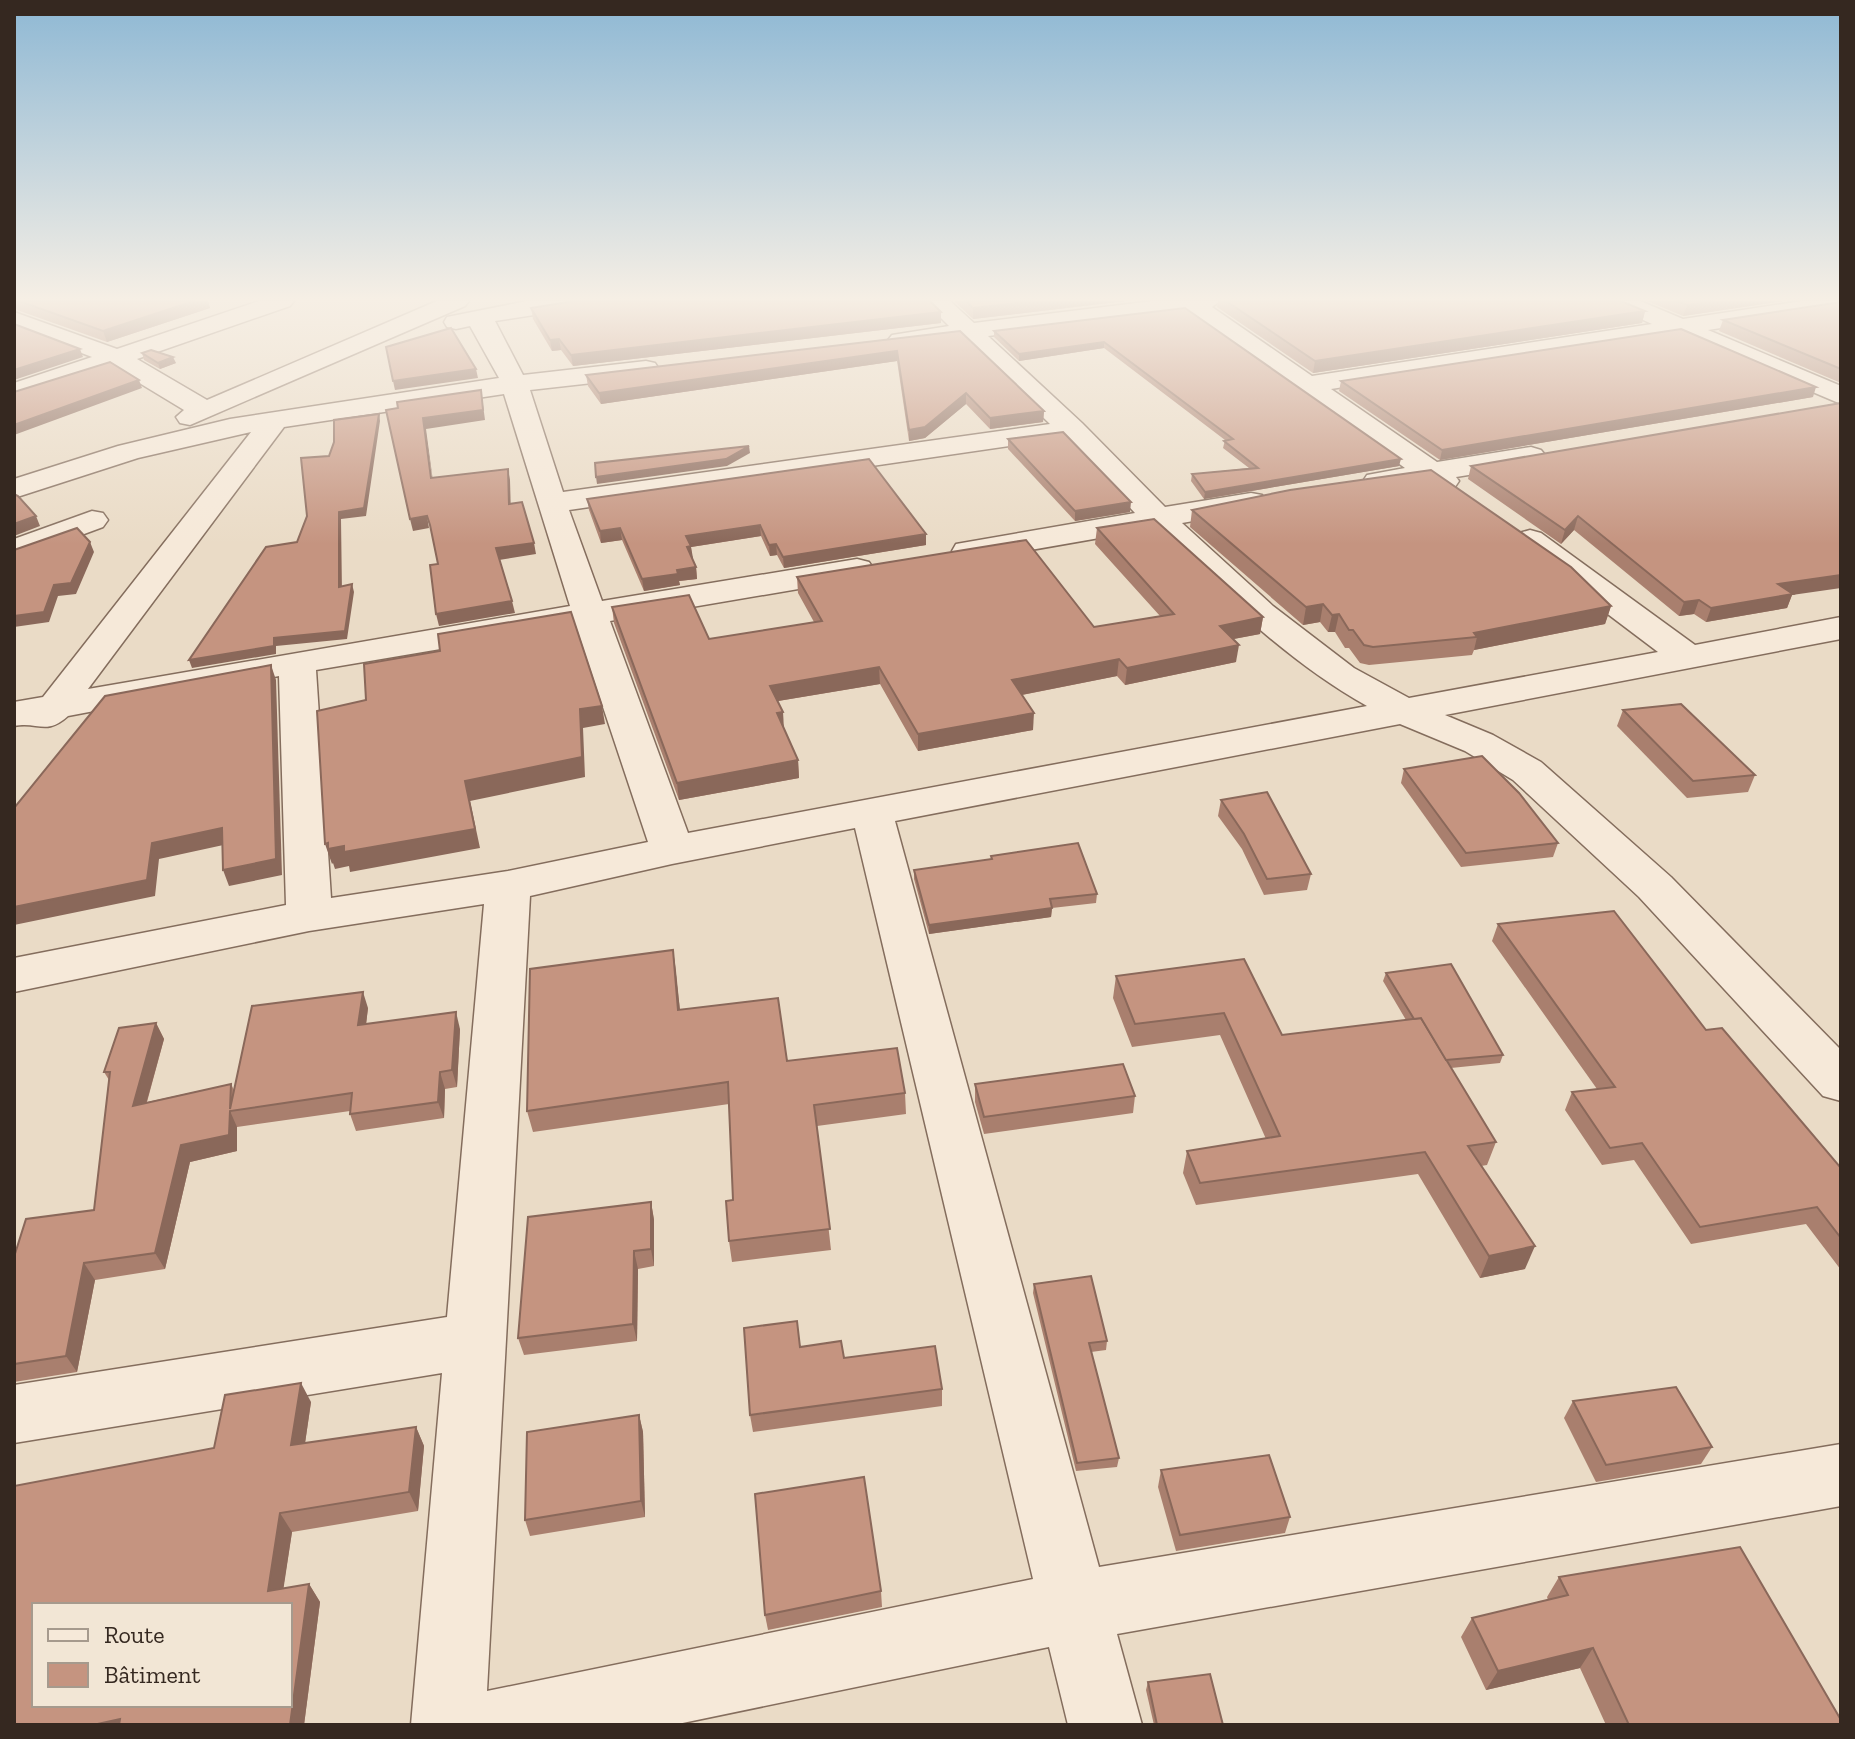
<svg xmlns="http://www.w3.org/2000/svg" width="1855" height="1739" font-family="'Zilla Slab',serif">
<style>
.lines{fill:none;stroke-linecap:round;stroke-linejoin:round}
.minor-casing{stroke:#846d5d;stroke-width:3}
.minor{fill:#f6e9d9;fill-rule:evenodd}
.wall{fill:#a97f6e}
.shaded-wall{fill:#8a685a}
.building{fill:#c59480;stroke:#8a685a;stroke-width:2;fill-rule:evenodd}
</style>
<rect width="100%" height="100%" fill="#eadbc6"/>
<g class="lines">
<!-- minor casing -->
<g class="minor-casing">
<g id="minor">
<polygon points="259,301 294,301 290,306 137,359 207,400 437,301 469,301 465,306 190,425 180,423 176,417 184,410 113,367 14,400 14,383 92,357 14,327 14,312 117,349"/>
<path d="M527,301H592L588,306L580,308L495,321L523,375L646,361L655,363L659,369L655,375L646,377L530,390L563,492L1050,424L963,340L901,348L892,345L888,340L892,335L949,326L924,301H950L974,323L1153,301H1220L1212,307L1312,376L1652,324L1612,306L1608,301H1640L1683,319L1802,301H1841V309L1708,330L1841,386V404L1678,335L1331,389L1437,462L1531,447L1541,450L1546,456L1541,462L1531,465L1456,477L1459,481L1455,487C1441,491 1437,484 1425,482C1405,480 1387,492 1367,487L1363,481L1367,475L1405,468L1186,311L988,336L1082,423L1165,507L1251,493L1262,495L1266,502L1262,509L1182,523L1273,606L1354,668L1409,698L1658,652L1519,547L1514,540L1519,533L1530,530L1541,533L1695,645L1841,617V639L1445,715L1493,735L1541,762L1671,877L1841,1050V1101L1823,1096L1639,897L1513,780L1465,751L1400,724L895,821L1099,1567L1841,1444V1506L1117,1634L1142,1725H1068L1049,1647L673,1725H411L442,1373L14,1443V1385L447,1317L484,904L309,931L14,992V958L286,905L279,676L68,716C46,736 38,721 14,726V702L43,697L251,432L138,458L14,498V479L118,446L230,419L499,378L470,326L456,329L447,327L444,322L447,317ZM504,394L570,606L88,689L284,427ZM1065,438L1135,513L956,544L952,551L956,558L968,561L1151,529C1219,593 1285,660 1367,706L688,833L610,621L857,579L869,576L874,569L869,562L857,559L602,601L569,510ZM576,626L648,842L508,871L331,898L316,670ZM855,828L1033,1579L487,1691L530,896L672,864Z"/>
<polygon points="92,511 103,513 108,520 103,527 14,560 14,539"/>
</g>
</g>
<!-- minor -->
<use href="#minor" class="minor"/>
</g>
<!-- wall -->
<g class="wall">
<polygon points="14,301 208,301 210,308 107,342 17,310 16,308 14,308"/>
<polygon points="954,301 1125,301 973,319"/>
<polygon points="1218,301 1621,301 1645,311 1642,323 1313,373 1217,307"/>
<polygon points="1647,301 1783,301 1683,316"/>
<polygon points="1841,302 1841,383 1719,331 1723,320"/>
<polygon points="531,308 941,323 573,366 561,350 552,351 533,319"/>
<polygon points="1185,308 1399,466 1204,499 1191,481 1192,474 1249,468 1223,448 1225,440 1104,348 1019,361 994,337 994,331"/>
<polygon points="960,331 1044,411 1043,422 990,429 966,404 925,438 909,441 897,361 601,404 588,386 586,375"/>
<polygon points="142,353 176,363 160,369 144,360"/>
<polygon points="1341,381 1813,397 1440,460 1339,391"/>
<polygon points="1008,439 1130,512 1075,521 1008,449"/>
<polygon points="1471,466 1792,595 1787,608 1706,622 1694,614 1679,616 1574,530 1561,544 1468,479"/>
<polygon points="587,499 926,545 784,568 777,555 770,556 761,536 691,547 692,558 696,567 697,579 679,581 680,585 644,591 622,540 601,543 589,510"/>
<polygon points="1192,510 1611,606 1605,624 1474,650 1472,655 1369,665 1360,663 1349,648 1345,648 1335,632 1328,632 1320,622 1303,625 1190,527"/>
<polygon points="1097,528 1263,617 1260,634 1233,639 1236,662 1125,685 1117,676 1022,695 1033,730 918,751 880,684 778,701 784,729 798,760 799,778 679,800 614,623 612,607 709,639 814,622 798,593 797,577 1094,627 1160,616 1095,544"/>
<polygon points="1623,710 1755,775 1748,792 1687,798 1617,726"/>
<polygon points="1404,769 1558,843 1553,857 1461,867 1401,783"/>
<polygon points="1221,800 1311,874 1307,890 1264,895 1242,849 1218,816"/>
<polygon points="991,856 1097,894 1096,903 1052,908 1051,917 929,934 914,879 914,870 991,859"/>
<polygon points="1498,924 1706,1030 1841,1168 1841,1270 1806,1224 1691,1244 1634,1160 1602,1165 1565,1110 1572,1092 1597,1089 1492,941"/>
<polygon points="673,950 680,1010 787,1061 905,1093 906,1114 817,1126 831,1250 732,1262 729,1241 733,1200 729,1104 533,1132 527,1111"/>
<polygon points="1244,959 1282,1035 1406,1020 1383,981 1386,973 1503,1055 1500,1063 1451,1068 1496,1142 1487,1165 1481,1166 1525,1269 1480,1278 1418,1174 1196,1205 1183,1173 1187,1151 1266,1139 1220,1035 1132,1047 1113,998 1116,976"/>
<polygon points="368,1008 366,1024 460,1029 457,1087 445,1089 444,1118 356,1131 350,1114 350,1111 237,1127 237,1151 190,1162 165,1269 95,1280 77,1372 14,1382 14,1257 94,1210 109,1080 104,1072 156,1023 164,1039 147,1102 231,1084 234,1090"/>
<polygon points="975,1084 1135,1096 1133,1113 984,1134 975,1102"/>
<polygon points="651,1202 654,1220 654,1266 638,1269 637,1341 524,1355 518,1338"/>
<polygon points="1034,1284 1107,1341 1106,1350 1091,1352 1119,1458 1117,1467 1076,1471 1033,1293"/>
<polygon points="800,1347 844,1358 942,1389 942,1406 753,1432 750,1415"/>
<polygon points="1573,1401 1712,1447 1701,1464 1596,1482 1564,1418"/>
<polygon points="311,1402 305,1443 416,1427 424,1446 418,1511 292,1532 283,1589 309,1584 320,1602 304,1725 214,1448"/>
<polygon points="639,1415 643,1432 645,1517 530,1536 525,1520"/>
<polygon points="1161,1470 1290,1517 1285,1533 1176,1551 1158,1487"/>
<polygon points="1559,1577 1841,1725 1606,1725 1580,1668 1486,1690 1461,1637 1472,1618 1548,1600 1547,1597"/>
<polygon points="881,1591 882,1607 768,1630 765,1615"/>
<polygon points="1148,1682 1223,1725 1154,1725 1146,1690"/>
</g>
<!-- shaded-wall -->
<g class="shaded-wall">
<polygon points="194,301 208,301 210,308 107,342 103,331"/>
<polygon points="1033,301 1125,301 973,319 973,308"/>
<polygon points="1714,301 1783,301 1683,316 1687,305"/>
<polygon points="1645,311 1642,323 1313,373 1315,361"/>
<polygon points="941,312 941,323 573,366 571,355"/>
<polygon points="559,339 561,350 552,351 550,340"/>
<polygon points="1104,342 1104,348 1019,361 1019,354"/>
<polygon points="80,349 83,357 14,380 14,370"/>
<polygon points="897,351 897,361 601,404 599,393"/>
<polygon points="173,357 176,363 160,369 158,363"/>
<polygon points="476,369 478,378 395,390 393,381"/>
<polygon points="139,380 142,388 14,435 14,425"/>
<polygon points="1816,387 1813,397 1440,460 1442,450"/>
<polygon points="481,390 485,420 426,429 434,489 423,418"/>
<polygon points="966,393 966,404 925,438 909,441 909,430"/>
<polygon points="1044,411 1043,422 990,429 990,418"/>
<polygon points="379,414 380,421 366,516 341,519 342,594 339,587 339,512"/>
<polygon points="749,446 750,453 727,466 597,484 596,477"/>
<polygon points="1401,459 1399,466 1204,499 1205,492"/>
<polygon points="508,469 510,480 511,516 509,504"/>
<polygon points="1131,502 1130,512 1075,521 1075,511"/>
<polygon points="36,516 40,526 14,536 14,524"/>
<polygon points="427,516 429,528 413,531 410,519"/>
<polygon points="1578,516 1574,530 1561,544 1565,530"/>
<polygon points="760,525 761,536 691,547 693,558 688,558 686,536"/>
<polygon points="620,528 622,540 601,543 600,531"/>
<polygon points="926,534 926,545 784,568 783,557"/>
<polygon points="90,542 94,552 76,594 58,596 49,622 14,627 14,616 54,585"/>
<polygon points="534,543 536,554 499,560 496,548"/>
<polygon points="776,544 777,555 770,556 769,545"/>
<polygon points="696,567 697,579 679,581 680,585 644,591 642,579 677,570"/>
<polygon points="1841,575 1841,588 1792,595 1787,608 1706,622 1711,608 1778,584"/>
<polygon points="352,584 354,592 347,639 276,646 276,654 192,668 189,660 274,638"/>
<polygon points="1699,600 1694,614 1679,616 1684,602"/>
<polygon points="512,601 515,613 439,626 436,614"/>
<polygon points="1323,604 1320,622 1303,625 1306,607"/>
<polygon points="1611,606 1605,624 1474,650 1477,637 1474,633"/>
<polygon points="1339,614 1335,632 1328,632 1332,615"/>
<polygon points="1263,617 1260,634 1218,642 1220,626"/>
<polygon points="1239,645 1236,662 1125,685 1127,668"/>
<polygon points="1119,659 1117,676 1011,697 1012,680"/>
<polygon points="271,665 276,680 282,875 229,886 223,870"/>
<polygon points="879,667 880,684 772,702 770,686"/>
<polygon points="602,706 605,724 583,728 585,777 470,801 480,848 350,872 349,866 335,869 333,863 332,864 325,844 344,846 465,781 580,709"/>
<polygon points="783,712 784,729 777,713"/>
<polygon points="1034,713 1033,730 918,751 918,734"/>
<polygon points="798,760 799,778 679,800 677,783"/>
<polygon points="222,828 228,844 159,859 155,896 14,925 14,907 152,843"/>
<polygon points="1052,908 1051,917 929,934 929,925"/>
<polygon points="673,950 676,971 682,1031 678,1010"/>
<polygon points="363,992 368,1008 364,1041 358,1025"/>
<polygon points="456,1012 460,1029 457,1087 452,1070"/>
<polygon points="156,1023 164,1039 141,1122 133,1106"/>
<polygon points="440,1072 445,1089 444,1118 438,1102"/>
<polygon points="230,1111 237,1127 237,1151 190,1162 165,1269 155,1253 181,1145"/>
<polygon points="651,1202 654,1220 654,1266 651,1249"/>
<polygon points="1535,1246 1525,1269 1480,1278 1489,1256"/>
<polygon points="634,1251 638,1269 637,1341 633,1324"/>
<polygon points="84,1263 95,1280 77,1372 66,1356"/>
<polygon points="301,1383 311,1402 302,1464 291,1445"/>
<polygon points="639,1415 643,1432 645,1517 641,1501"/>
<polygon points="416,1427 424,1446 418,1511 409,1492"/>
<polygon points="280,1513 292,1532 281,1605 268,1591"/>
<polygon points="309,1584 320,1602 304,1725 290,1725"/>
<polygon points="1593,1648 1580,1668 1486,1690 1498,1671"/>
<polygon points="120,1719 126,1725 93,1725"/>
</g>
<!-- building -->
<g class="building">
<polygon points="19,301 194,301 103,331"/>
<polygon points="574,301 930,301 941,312 571,355 559,339 550,340 531,308"/>
<polygon points="966,301 1033,301 973,308"/>
<polygon points="1226,301 1621,301 1645,311 1315,361"/>
<polygon points="1677,301 1714,301 1687,305"/>
<polygon points="1841,302 1841,369 1723,320"/>
<polygon points="1185,308 1401,459 1205,492 1192,474 1258,468 1224,441 1233,439 1104,342 1019,354 994,331"/>
<polygon points="14,324 80,349 14,370"/>
<polygon points="451,328 476,369 393,381 386,347"/>
<polygon points="1681,329 1816,387 1442,450 1341,381"/>
<polygon points="960,331 1044,411 990,418 966,393 925,427 909,430 897,351 599,393 586,375"/>
<polygon points="151,350 173,357 158,363 142,353"/>
<polygon points="110,362 139,380 14,425 14,392"/>
<polygon points="481,390 483,410 423,418 431,478 508,469 509,504 522,502 534,543 496,548 512,601 436,614 430,565 438,564 430,525 427,516 410,519 386,410 398,408 397,402"/>
<polygon points="1841,403 1841,575 1778,584 1793,594 1711,608 1699,600 1684,602 1578,516 1565,530 1471,466"/>
<polygon points="379,414 364,508 339,512 339,587 352,584 345,631 274,638 274,646 189,660 266,547 297,542 307,516 301,458 329,456 334,442 334,420"/>
<polygon points="1063,432 1131,502 1075,511 1008,439"/>
<polygon points="749,446 726,459 596,477 595,463"/>
<polygon points="869,459 926,534 783,557 776,544 769,545 760,525 686,536 691,546 687,547 696,567 677,570 678,574 642,579 620,528 600,531 587,499"/>
<polygon points="1431,470 1571,567 1611,606 1474,633 1477,637 1373,647 1364,645 1353,630 1349,630 1339,614 1332,615 1323,604 1306,607 1192,510 1290,490"/>
<polygon points="14,494 18,496 36,516 14,524"/>
<polygon points="1154,519 1263,617 1220,626 1239,645 1127,668 1119,659 1012,680 1034,713 918,734 879,667 770,686 783,712 777,713 798,760 677,783 612,607 689,595 709,639 822,621 797,577 1026,540 1094,627 1174,614 1097,528"/>
<polygon points="77,528 90,542 71,583 54,585 44,612 14,616 14,550"/>
<polygon points="571,612 602,706 580,709 582,757 465,781 475,829 344,852 344,846 328,849 328,843 325,844 317,711 366,700 364,664 440,651 438,634"/>
<polygon points="271,665 276,859 223,870 222,828 152,843 147,880 14,907 14,808 105,696"/>
<polygon points="1681,704 1755,775 1693,781 1623,710"/>
<polygon points="1482,756 1519,793 1558,843 1466,853 1404,769"/>
<polygon points="1267,792 1311,874 1267,879 1244,834 1221,800"/>
<polygon points="1078,843 1097,894 1050,899 1052,908 929,925 914,870 992,859 991,856"/>
<polygon points="1614,911 1706,1030 1722,1028 1841,1168 1841,1238 1817,1207 1700,1227 1642,1143 1610,1148 1572,1092 1615,1087 1498,924"/>
<polygon points="673,950 678,1010 778,998 787,1061 897,1048 905,1093 814,1105 830,1229 729,1241 726,1201 733,1200 728,1082 527,1111 530,969"/>
<polygon points="1244,959 1282,1035 1421,1018 1496,1142 1468,1146 1535,1246 1489,1256 1425,1152 1200,1183 1187,1151 1280,1136 1224,1013 1135,1024 1116,976"/>
<polygon points="1451,964 1503,1055 1446,1060 1421,1018 1414,1019 1386,973"/>
<polygon points="363,992 358,1025 456,1012 452,1070 440,1072 438,1102 350,1114 352,1093 230,1111 229,1135 181,1145 155,1253 84,1263 66,1356 14,1364 14,1257 26,1219 94,1210 110,1072 104,1072 119,1028 156,1023 133,1106 231,1084 230,1109 252,1006"/>
<polygon points="1123,1064 1135,1096 984,1117 975,1084"/>
<polygon points="651,1202 651,1249 634,1251 633,1324 518,1338 528,1217"/>
<polygon points="1091,1276 1107,1341 1089,1343 1119,1458 1077,1463 1034,1284"/>
<polygon points="797,1321 800,1347 841,1341 844,1358 935,1346 942,1389 750,1415 744,1328"/>
<path d="M301,1383L291,1445L416,1427L409,1492L280,1513L268,1591L309,1584L290,1725H119L120,1719L93,1725H14V1486L214,1448L225,1395ZM34,1605H290V1705H34Z"/>
<polygon points="1676,1387 1712,1447 1606,1465 1573,1401"/>
<polygon points="639,1415 641,1501 525,1520 527,1432"/>
<polygon points="1269,1455 1290,1517 1180,1535 1161,1470"/>
<polygon points="864,1477 881,1591 765,1615 755,1494"/>
<polygon points="1740,1547 1841,1720 1841,1725 1629,1725 1593,1648 1498,1671 1472,1618 1568,1595 1559,1577"/>
<polygon points="1210,1674 1223,1725 1157,1725 1148,1682"/>
</g>
<!-- sky -->
<linearGradient id="sky" x2="0" y2="1"><stop stop-color="#8eb8d4"/><stop offset="0.55" stop-color="#f6efe5"/><stop offset="1" stop-color="#f6efe5" stop-opacity="0"/></linearGradient>
<rect width="1855" height="544" fill="url(#sky)"/>
<!-- border -->
<rect width="1855" height="1739" fill="none" stroke="#352820" stroke-width="32"/>
<!-- legend -->
<rect x="32" y="1603" width="260" height="104" fill="#f2e6d5" stroke="#a69a8d" stroke-width="2"/>
<rect x="48" y="1629" width="40" height="12" fill="#f6e9d9" stroke="#a69a8d" stroke-width="2"/>
<text x="104" y="1643" font-size="24" fill="#352820">Route</text>
<rect x="48" y="1663" width="40" height="24" fill="#c59480" stroke="#a69a8d" stroke-width="2"/>
<text x="104" y="1683" font-size="24" fill="#352820">Bâtiment</text>
</svg>
